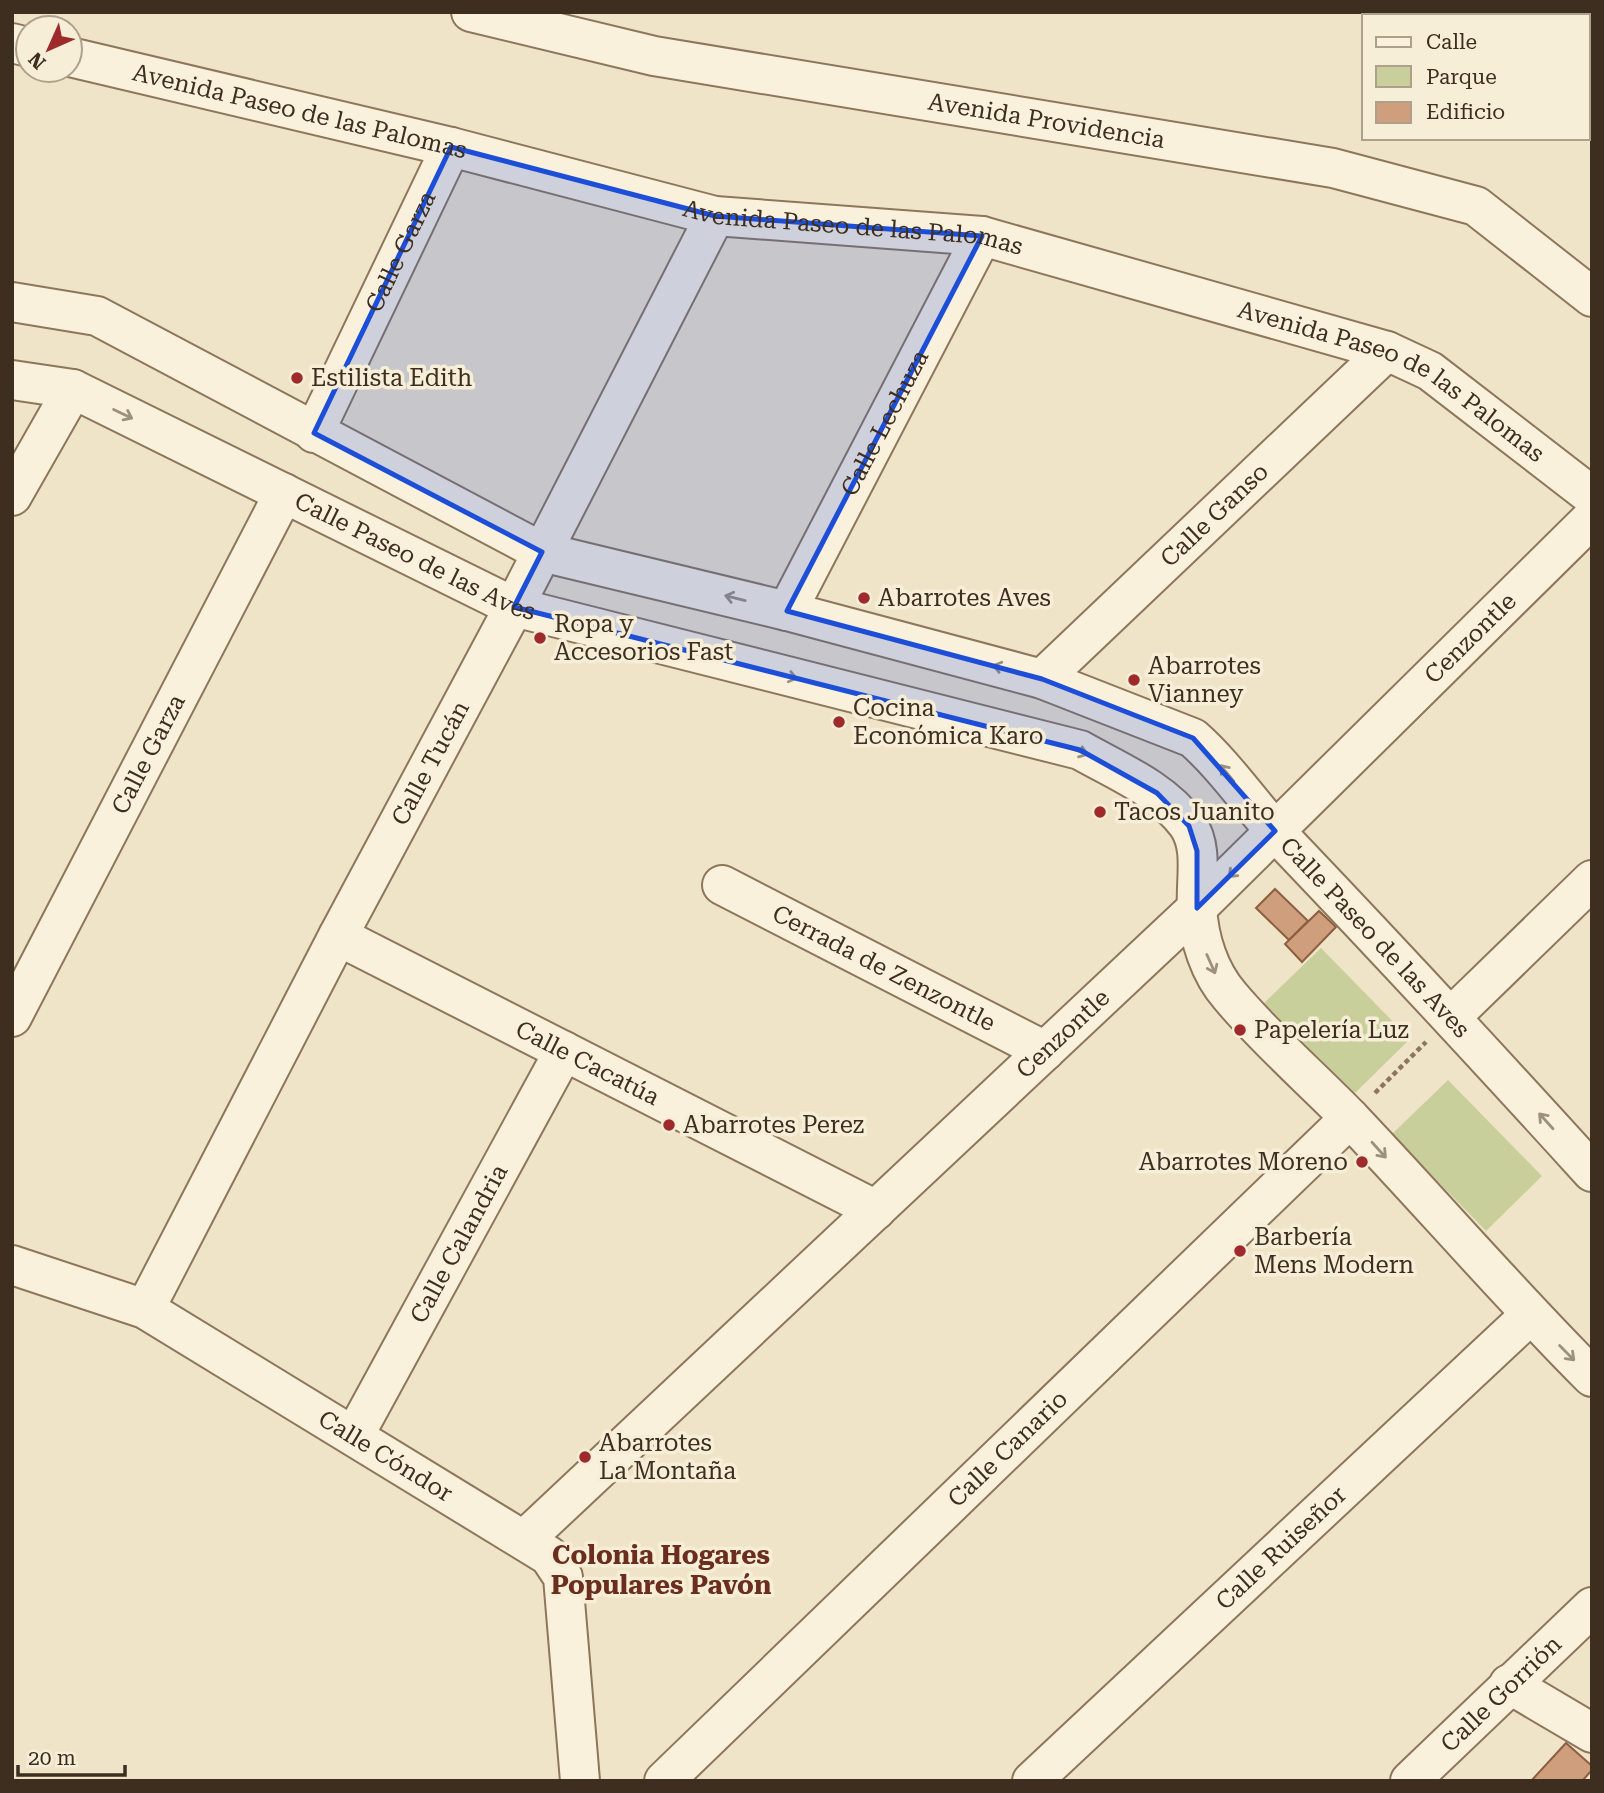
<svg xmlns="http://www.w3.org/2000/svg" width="1604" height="1793" font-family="'Roboto Serif',serif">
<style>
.green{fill:#c9cf9b}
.building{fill:#cf9f7d;stroke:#8d5f41;stroke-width:2}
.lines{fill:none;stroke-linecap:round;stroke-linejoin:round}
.minor-casing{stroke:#8d765c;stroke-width:42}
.path{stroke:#8d765c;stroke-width:4.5;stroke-dasharray:5 3.5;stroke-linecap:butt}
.minor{stroke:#faf1dc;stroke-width:38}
.oneway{stroke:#9c907e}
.marked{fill:#1d4ed8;fill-opacity:0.2;stroke:#1d4ed8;stroke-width:5;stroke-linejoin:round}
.poi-dot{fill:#9e2a2b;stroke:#f7eed8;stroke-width:2.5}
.labels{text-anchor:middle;stroke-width:7;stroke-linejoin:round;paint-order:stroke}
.street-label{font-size:24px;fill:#3d2e20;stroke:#f7eed8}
.poi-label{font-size:24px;fill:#3d2e20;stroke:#f7eed8;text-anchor:start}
.neighbourhood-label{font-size:26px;font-weight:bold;fill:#6b2e1e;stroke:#f7eed8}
</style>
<rect width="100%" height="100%" fill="#f0e4c8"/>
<!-- green -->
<g class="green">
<polygon points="1321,948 1410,1039 1354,1094 1264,1003"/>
<polygon points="1448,1080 1542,1176 1486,1231 1392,1134"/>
</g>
<!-- building -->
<g class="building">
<polygon points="1275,889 1308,921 1289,940 1256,908"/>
<polygon points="1319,911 1336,927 1302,962 1285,944"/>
<polygon points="1566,1743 1592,1766 1592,1770 1582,1781 1531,1781"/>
</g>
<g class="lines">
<!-- minor casing -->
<g class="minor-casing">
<g id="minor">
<path id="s1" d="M471,12L654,56L1333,168L1476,206L1592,297"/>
<polyline points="12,43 28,47"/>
<path id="s2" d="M70,57L451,147L715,216L982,236L1387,351L1430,371L1592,496"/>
<path id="s3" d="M12,302L97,316L542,552L787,611L1042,679L1193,738C1229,770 1255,811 1288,845C1391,953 1492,1062 1592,1172"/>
<path id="s4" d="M12,380L73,389L514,607L1080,750C1117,771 1162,789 1188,825C1204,849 1195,881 1197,908C1199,939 1209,972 1230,996C1266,1039 1310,1077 1349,1117C1431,1203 1508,1293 1592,1377"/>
<path id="s5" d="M314,433L451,147"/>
<polyline points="12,496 73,389"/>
<path id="s6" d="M787,611L982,236"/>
<path id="s7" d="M1042,679L1387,351"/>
<path id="s8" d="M722,885L1045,1051"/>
<path id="s9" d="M338,936L876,1210"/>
<path id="s10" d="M12,1017L284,493"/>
<polyline points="1451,1017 1592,880"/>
<path id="s11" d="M12,1265L145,1309L549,1556L563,1577L580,1781"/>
<path id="s12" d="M145,1309L338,936L514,607L715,216"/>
<path id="s13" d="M354,1436L564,1051"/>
<path id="s14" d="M525,1539L1197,908L1592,518"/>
<polyline points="1509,1684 1592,1733"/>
<path id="s15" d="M664,1781L1350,1118"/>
<path id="s16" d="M1032,1781L1530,1315"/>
<path id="s17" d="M1410,1781L1592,1607"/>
</g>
</g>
<!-- path -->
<polyline class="path" points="1375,1093 1426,1042"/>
<!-- minor -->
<use href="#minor" class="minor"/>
</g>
<!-- one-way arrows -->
<defs><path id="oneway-shaft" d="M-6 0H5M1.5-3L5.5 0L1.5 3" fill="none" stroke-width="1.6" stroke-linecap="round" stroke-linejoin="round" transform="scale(1.75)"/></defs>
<g class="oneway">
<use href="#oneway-shaft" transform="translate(123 414) rotate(26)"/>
<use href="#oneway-shaft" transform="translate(735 598) rotate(-166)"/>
<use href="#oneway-shaft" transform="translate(1003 668) rotate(-165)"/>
<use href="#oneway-shaft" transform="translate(787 676) rotate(14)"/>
<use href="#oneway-shaft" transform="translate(1078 751) rotate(21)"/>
<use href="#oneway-shaft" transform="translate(1227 773) rotate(-130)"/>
<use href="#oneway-shaft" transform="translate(1236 870) rotate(136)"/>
<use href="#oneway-shaft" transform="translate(1211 964) rotate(66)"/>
<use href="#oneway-shaft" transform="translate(1546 1121) rotate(-132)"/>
<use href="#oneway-shaft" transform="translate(1379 1150) rotate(48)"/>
<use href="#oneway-shaft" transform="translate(1567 1353) rotate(45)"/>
</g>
<!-- marked area -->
<path class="marked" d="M451,147L715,216L982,236L787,611L1042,679L1193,738L1275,831L1197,908V851L1189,826L1157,793L1080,750L514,607L542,552L314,433Z"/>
<!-- markers -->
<g class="poi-dot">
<circle cx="297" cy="378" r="7"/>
<circle cx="864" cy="598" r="7"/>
<circle cx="540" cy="638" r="7"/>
<circle cx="1134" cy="680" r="7"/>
<circle cx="839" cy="722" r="7"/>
<circle cx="1100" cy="812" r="7"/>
<circle cx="1240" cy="1030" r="7"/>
<circle cx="669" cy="1125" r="7"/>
<circle cx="1362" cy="1162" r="7"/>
<circle cx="1240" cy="1251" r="7"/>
<circle cx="585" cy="1457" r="7"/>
</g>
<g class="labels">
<!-- street labels -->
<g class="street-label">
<text dy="8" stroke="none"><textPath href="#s2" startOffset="236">Avenida Paseo de las Palomas</textPath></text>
<text dy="8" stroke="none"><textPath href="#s1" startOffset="586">Avenida Providencia</textPath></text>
<text dy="8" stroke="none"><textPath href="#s2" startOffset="803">Avenida Paseo de las Palomas</textPath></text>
<text dy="8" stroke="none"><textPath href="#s5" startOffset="201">Calle Garza</textPath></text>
<text dy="8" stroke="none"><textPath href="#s2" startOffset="1370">Avenida Paseo de las Palomas</textPath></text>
<text dy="8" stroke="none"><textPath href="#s6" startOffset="212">Calle Lechuza</textPath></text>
<text dy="8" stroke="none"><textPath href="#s7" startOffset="238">Calle Ganso</textPath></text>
<text dy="8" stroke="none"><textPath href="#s4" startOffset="443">Calle Paseo de las Aves</textPath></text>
<text dy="8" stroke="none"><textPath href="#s14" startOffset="1306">Cenzontle</textPath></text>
<text dy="8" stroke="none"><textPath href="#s10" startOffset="296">Calle Garza</textPath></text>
<text dy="8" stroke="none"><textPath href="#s12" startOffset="616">Calle Tucán</textPath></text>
<text dy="8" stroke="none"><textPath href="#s3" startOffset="1538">Calle Paseo de las Aves</textPath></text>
<text dy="8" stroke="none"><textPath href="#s8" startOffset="182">Cerrada de Zenzontle</textPath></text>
<text dy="8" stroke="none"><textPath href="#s14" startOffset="738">Cenzontle</textPath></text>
<text dy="8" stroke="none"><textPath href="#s9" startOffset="280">Calle Cacatúa</textPath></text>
<text dy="8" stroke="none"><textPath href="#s13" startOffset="219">Calle Calandria</textPath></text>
<text dy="8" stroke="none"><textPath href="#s15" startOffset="478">Calle Canario</textPath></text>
<text dy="8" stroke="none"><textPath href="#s11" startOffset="422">Calle Cóndor</textPath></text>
<text dy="8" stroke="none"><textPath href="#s16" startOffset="341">Calle Ruiseñor</textPath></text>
<text dy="8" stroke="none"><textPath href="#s17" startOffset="126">Calle Gorrión</textPath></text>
</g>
<!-- poi labels -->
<g class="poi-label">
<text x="311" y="386">Estilista Edith</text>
<text x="878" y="606">Abarrotes Aves</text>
<text x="554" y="632">Ropa y<tspan x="554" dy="28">Accesorios Fast</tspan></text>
<text x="1148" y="674">Abarrotes<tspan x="1148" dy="28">Vianney</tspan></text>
<text x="853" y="716">Cocina<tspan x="853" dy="28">Económica Karo</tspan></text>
<text x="1114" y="820">Tacos Juanito</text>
<text x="1254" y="1038">Papelería Luz</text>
<text x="683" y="1133">Abarrotes Perez</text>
<text x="1348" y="1170" text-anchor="end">Abarrotes Moreno</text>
<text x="1254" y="1245">Barbería<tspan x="1254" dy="28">Mens Modern</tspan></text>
<text x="599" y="1451">Abarrotes<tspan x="599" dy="28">La Montaña</tspan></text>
</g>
<!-- neighbourhood labels -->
<g class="neighbourhood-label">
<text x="661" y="1564">Colonia Hogares<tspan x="661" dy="30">Populares Pavón</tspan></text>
</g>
</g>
<!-- border -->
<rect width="1604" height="1793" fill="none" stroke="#3d2e20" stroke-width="28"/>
<!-- legend -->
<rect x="1362" y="14" width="228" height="126" fill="#f7eed8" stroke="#ada18e" stroke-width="2"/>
<rect x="1376" y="37" width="35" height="10" fill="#faf1dc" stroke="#ada18e" stroke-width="2"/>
<text x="1426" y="49" font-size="21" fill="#3d2e20">Calle</text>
<rect x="1376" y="66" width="35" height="21" fill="#c9cf9b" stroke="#ada18e" stroke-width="2"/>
<text x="1426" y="84" font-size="21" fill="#3d2e20">Parque</text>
<rect x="1376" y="102" width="35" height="21" fill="#cf9f7d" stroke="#ada18e" stroke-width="2"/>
<text x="1426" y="119" font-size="21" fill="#3d2e20">Edificio</text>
<!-- north arrow -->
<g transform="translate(49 49) rotate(225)"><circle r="33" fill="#f7eed8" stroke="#ada18e" stroke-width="2"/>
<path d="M0-5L12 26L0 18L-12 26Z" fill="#9e2a2b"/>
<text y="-10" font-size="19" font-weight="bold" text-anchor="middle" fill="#3d2e20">N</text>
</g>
<!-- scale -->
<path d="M18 1765v10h107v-10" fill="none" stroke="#3d2e20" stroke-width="3.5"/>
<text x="28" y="1765" font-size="21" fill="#3d2e20" stroke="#f7eed8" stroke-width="5" paint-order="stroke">20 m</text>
</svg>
